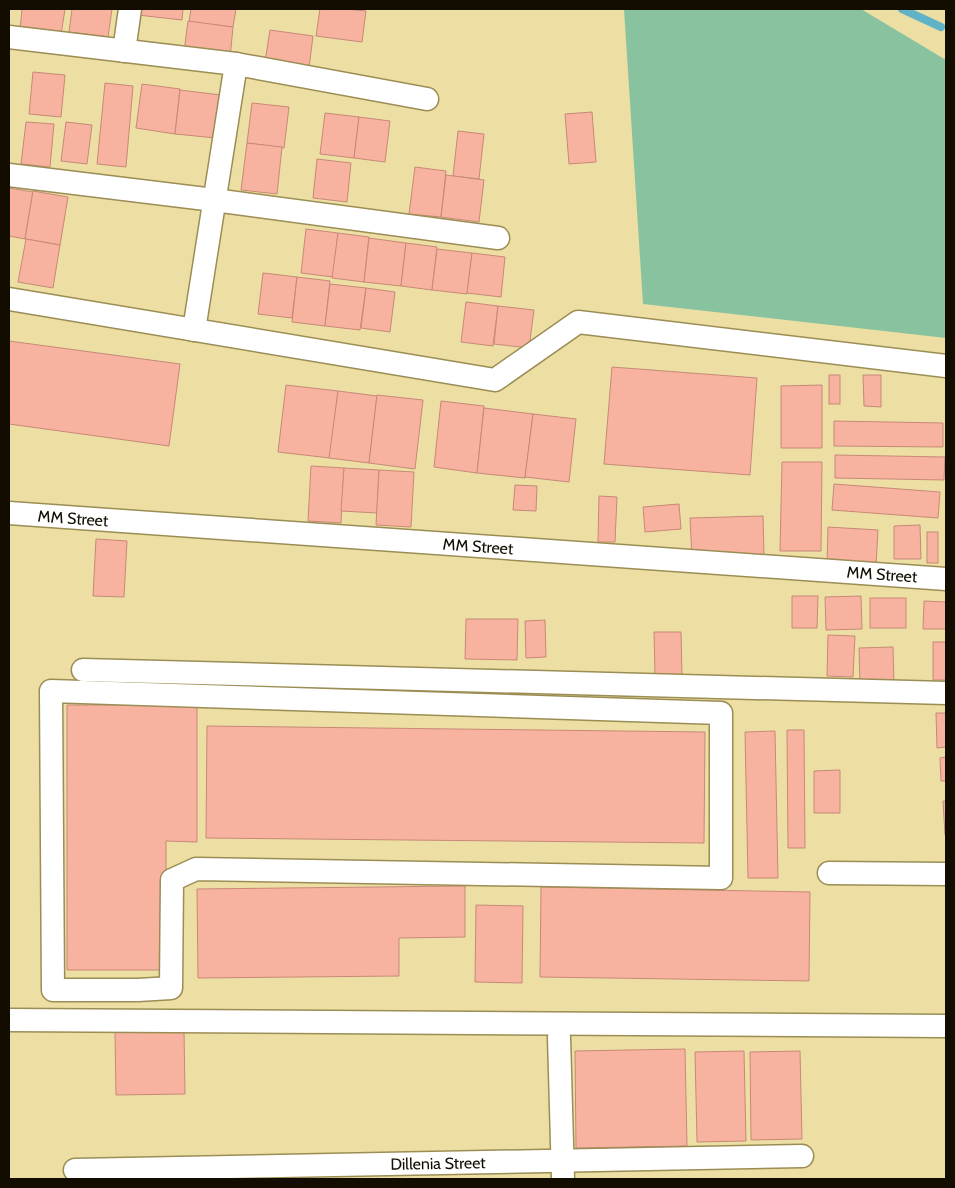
<svg xmlns="http://www.w3.org/2000/svg" width="955" height="1188" font-family="Cabin,sans-serif">
<style>
.green{fill:#89c29e}
.lines{fill:none;stroke-linecap:round;stroke-linejoin:round}
.stream{stroke:#60b2c7;stroke-width:8}
.building{fill:#f8b3a0;stroke:#c68978}
.minor-casing{stroke:#9b8d54;stroke-width:25}
.minor{stroke:#fff;stroke-width:22}
.labels{text-anchor:middle;stroke-width:4;stroke-linejoin:round;paint-order:stroke}
.street-label{font-size:16px;fill:#120d00;stroke:#fff}
</style>
<rect width="100%" height="100%" fill="#eddfa3"/>
<!-- green -->
<polygon class="green" points="624,9 861,9 946,60 946,338 643,304"/>
<g class="lines">
<!-- stream -->
<polyline class="stream" points="902,9 941,27"/>
</g>
<!-- building -->
<g class="building">
<polygon points="22,9 65,9 61,35 20,30"/>
<polygon points="72,9 112,9 108,37 69,32"/>
<polygon points="139,9 183,9 182,20 138,15"/>
<polygon points="191,9 236,9 233,27 189,22"/>
<polygon points="320,9 345,9 366,11 362,42 316,36"/>
<polygon points="188,21 233,27 230,58 184,52"/>
<polygon points="270,30 313,36 309,68 265,62"/>
<polygon points="33,72 65,75 61,117 29,114"/>
<polygon points="105,83 133,86 126,167 97,164"/>
<polygon points="142,84 180,89 175,134 136,128"/>
<polygon points="180,90 221,95 216,138 175,134"/>
<polygon points="252,103 289,107 284,148 247,143"/>
<polygon points="592,112 596,162 569,164 565,114"/>
<polygon points="325,113 359,117 354,158 320,154"/>
<polygon points="359,117 390,121 385,162 354,158"/>
<polygon points="26,122 54,124 50,167 21,164"/>
<polygon points="66,122 92,125 87,164 61,161"/>
<polygon points="458,131 484,134 479,179 453,176"/>
<polygon points="247,143 282,147 277,194 241,190"/>
<polygon points="317,159 351,163 347,202 313,198"/>
<polygon points="415,167 446,171 441,217 409,214"/>
<polygon points="446,175 484,180 479,222 441,217"/>
<polygon points="9,188 33,192 25,239 9,236"/>
<polygon points="33,191 68,197 60,245 25,239"/>
<polygon points="306,229 338,233 333,277 301,273"/>
<polygon points="338,233 369,237 364,282 332,278"/>
<polygon points="369,238 406,243 401,286 364,282"/>
<polygon points="26,239 60,245 53,288 18,282"/>
<polygon points="406,243 437,247 432,290 401,286"/>
<polygon points="437,249 472,253 467,294 432,290"/>
<polygon points="472,253 505,257 501,297 467,293"/>
<polygon points="263,273 297,277 292,318 258,314"/>
<polygon points="297,277 330,281 325,326 292,322"/>
<polygon points="330,284 366,288 360,330 325,326"/>
<polygon points="366,288 395,292 390,332 361,328"/>
<polygon points="466,302 498,306 493,346 461,342"/>
<polygon points="498,306 534,310 529,348 494,344"/>
<polygon points="9,341 180,364 169,446 9,424"/>
<polygon points="612,367 757,378 750,475 604,464"/>
<rect x="829" y="375" width="11" height="29"/>
<polygon points="863,375 881,375 881,407 864,406"/>
<polygon points="286,385 338,391 330,458 278,452"/>
<polygon points="822,385 822,448 781,448 781,386"/>
<polygon points="338,391 377,396 369,463 329,458"/>
<polygon points="377,395 423,400 415,469 369,463"/>
<polygon points="441,401 484,406 477,473 434,467"/>
<polygon points="484,408 533,414 525,478 477,473"/>
<polygon points="533,414 576,419 569,482 525,477"/>
<polygon points="834,421 943,423 943,447 834,446"/>
<polygon points="835,455 945,457 944,480 835,478"/>
<polygon points="782,462 822,462 821,551 780,551"/>
<polygon points="311,466 344,468 341,523 308,521"/>
<polygon points="344,468 379,470 377,513 341,511"/>
<polygon points="379,470 414,472 411,527 376,525"/>
<polygon points="834,484 940,492 938,518 832,510"/>
<polygon points="515,485 537,486 536,511 513,510"/>
<polygon points="599,496 617,497 615,542 598,542"/>
<polygon points="679,504 681,529 645,532 643,507"/>
<polygon points="763,516 764,556 692,558 690,518"/>
<polygon points="920,525 921,559 894,559 894,526"/>
<polygon points="828,527 878,530 876,566 827,564"/>
<rect x="927" y="532" width="11" height="31"/>
<polygon points="96,539 127,541 124,597 93,596"/>
<polygon points="792,596 818,596 817,628 792,628"/>
<polygon points="861,596 862,629 826,630 825,597"/>
<rect x="870" y="598" width="36" height="30"/>
<polygon points="924,601 946,602 946,629 923,629"/>
<polygon points="466,619 518,619 517,660 465,659"/>
<polygon points="545,620 546,657 526,658 525,621"/>
<polygon points="654,632 681,632 682,676 655,676"/>
<polygon points="828,635 855,636 853,677 827,676"/>
<rect x="933" y="642" width="13" height="38"/>
<polygon points="893,647 894,685 860,686 859,648"/>
<polygon points="67,705 197,705 197,842 166,841 166,970 67,970"/>
<polygon points="936,713 946,713 946,747 937,748"/>
<polygon points="207,726 705,732 704,843 206,838"/>
<polygon points="787,730 804,730 805,848 788,848"/>
<polygon points="775,731 778,878 748,878 745,732"/>
<polygon points="946,757 946,781 941,781 940,758"/>
<polygon points="840,770 840,813 814,813 814,771"/>
<polygon points="943,801 946,801 946,835 945,835"/>
<polygon points="465,886 465,937 399,938 399,976 198,978 197,889"/>
<polygon points="541,887 810,892 809,981 540,977"/>
<polygon points="476,905 523,906 522,983 475,982"/>
<polygon points="184,1031 185,1094 116,1095 115,1032"/>
<polygon points="685,1049 687,1146 576,1148 575,1051"/>
<polygon points="744,1051 746,1141 697,1142 695,1052"/>
<polygon points="800,1051 802,1139 751,1140 750,1052"/>
</g>
<g class="lines">
<!-- minor casing -->
<g class="minor-casing">
<g id="minor">
<polyline points="9,37 236,64"/>
<polyline points="124,51 130,9"/>
<polyline points="9,175 214,200 498,238"/>
<polyline points="9,299 495,380 578,322 946,366"/>
<polyline points="194,330 236,64 427,99"/>
<polyline points="9,513 946,579"/>
<polyline points="83,670 946,693"/>
<polygon points="51,691 721,713 721,878 196,869 172,880 171,988 138,990 53,990"/>
<polyline points="829,873 946,874"/>
<polyline points="9,1020 946,1026"/>
<polyline points="559,1037 563,1179"/>
<polyline points="75,1170 802,1156"/>
</g>
</g>
<!-- minor -->
<use href="#minor" class="minor"/>
</g>
<g class="labels">
<!-- street labels -->
<g class="street-label">
<text transform="translate(73 518) rotate(4)" y="6">MM Street</text>
<text transform="translate(478 546) rotate(4)" y="6">MM Street</text>
<text transform="translate(882 574) rotate(4)" y="6">MM Street</text>
<text transform="translate(438 1163) rotate(-1)" y="6">Dillenia Street</text>
</g>
</g>
<!-- border -->
<rect width="955" height="1188" fill="none" stroke="#120d00" stroke-width="20"/>
</svg>
